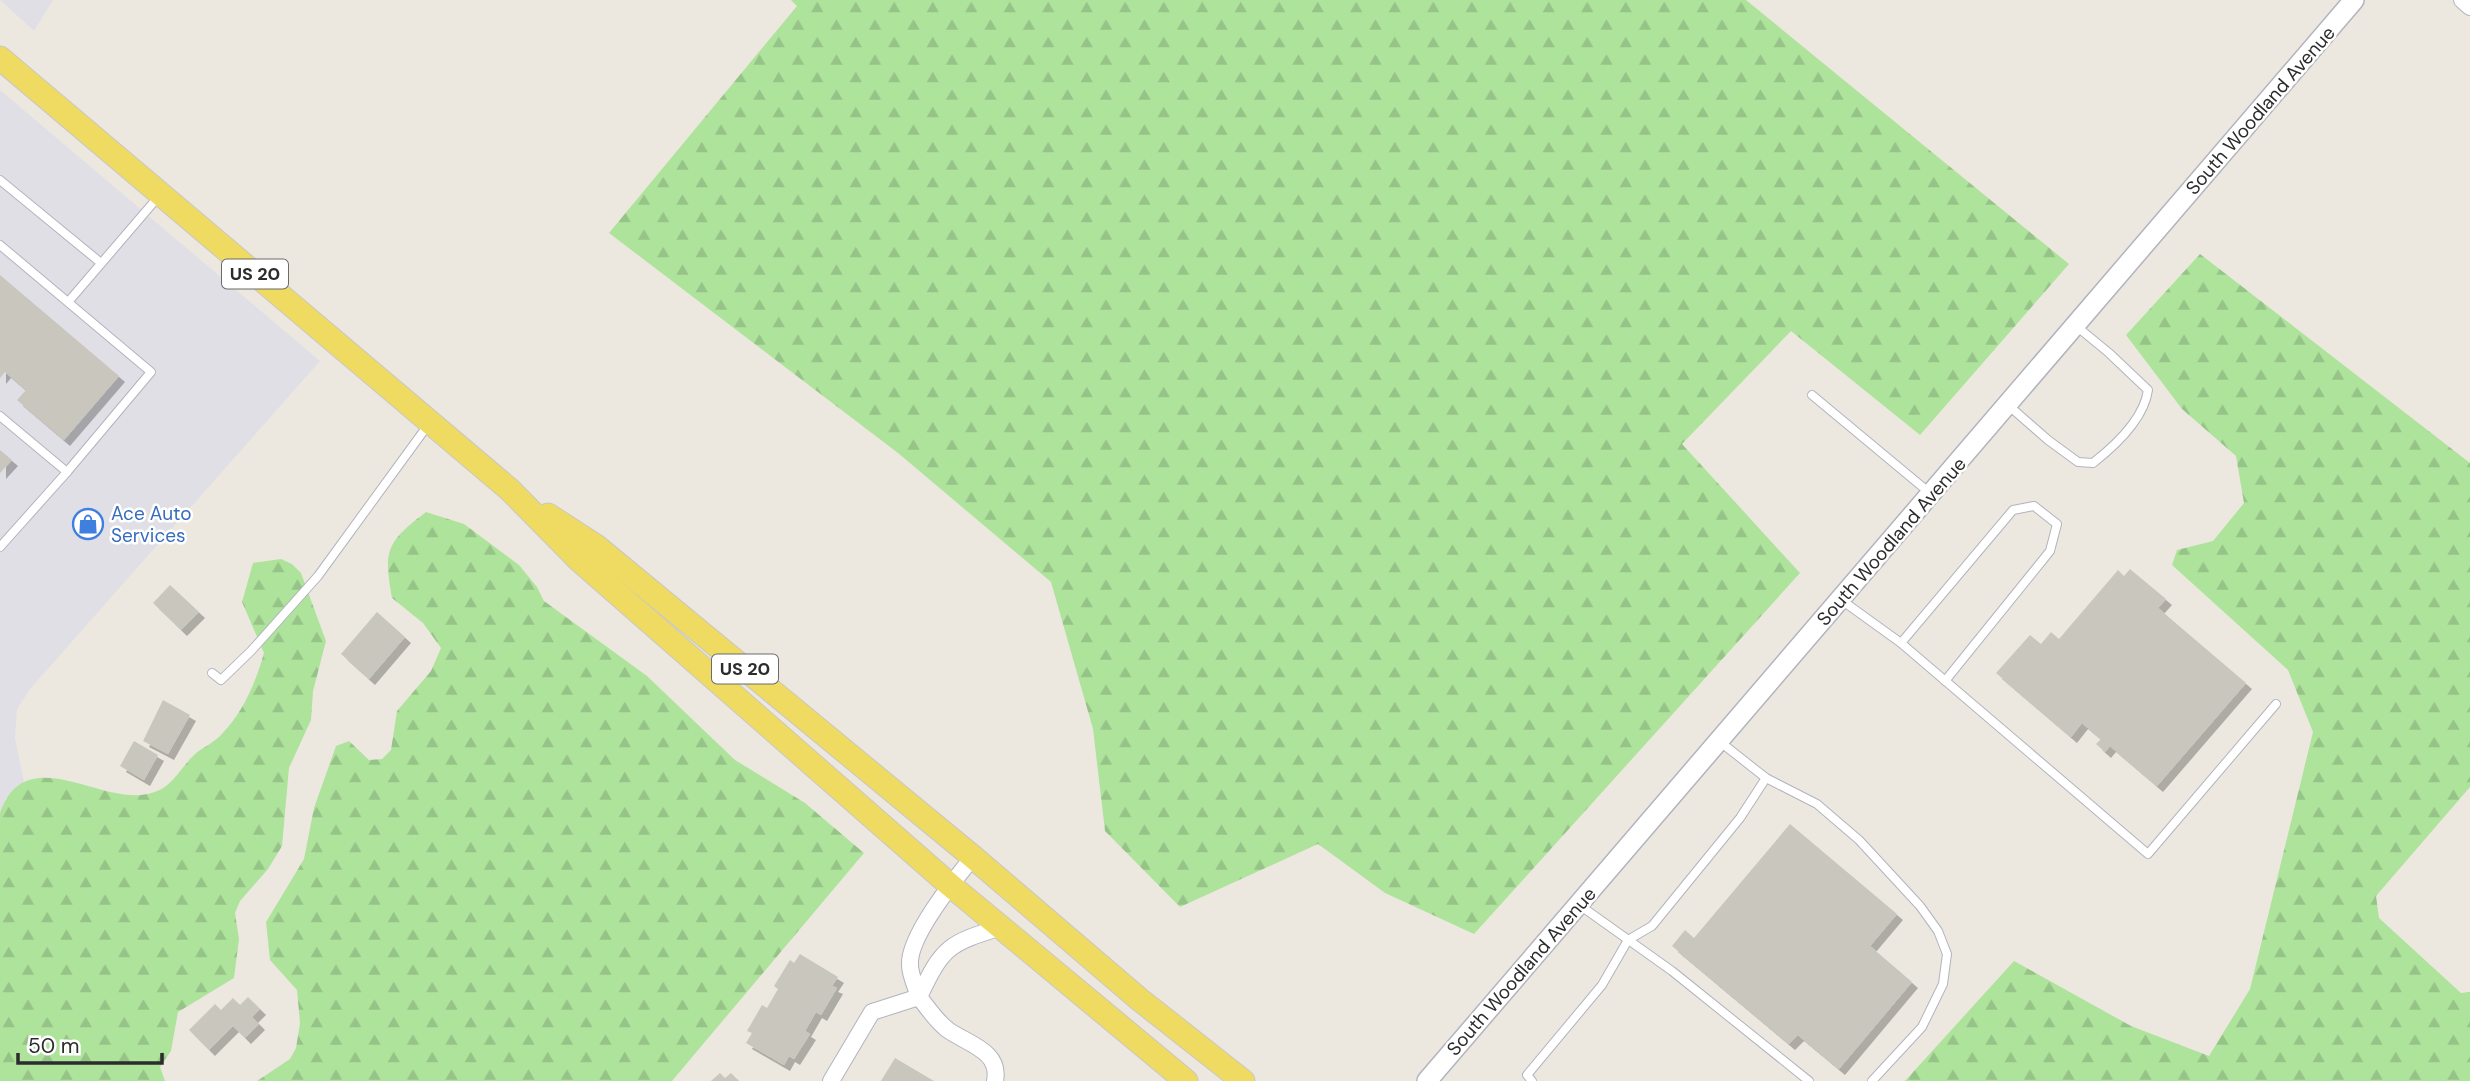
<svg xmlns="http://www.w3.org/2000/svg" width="2470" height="1081" font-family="'DM Sans',sans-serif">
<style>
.industrial{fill:#e1dfe6}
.forest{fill:url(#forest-firs)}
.building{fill:#c9c6bd;filter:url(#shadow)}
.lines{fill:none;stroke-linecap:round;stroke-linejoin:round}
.service-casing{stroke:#b2b3bf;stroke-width:10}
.minor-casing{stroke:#b2b3bf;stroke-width:18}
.tertiary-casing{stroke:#b2b3bf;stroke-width:22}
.primary-casing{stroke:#c8c8c8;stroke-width:25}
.service{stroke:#fff;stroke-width:8}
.minor{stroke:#fff;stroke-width:16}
.tertiary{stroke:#fff;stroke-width:19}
.primary{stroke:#efda62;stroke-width:23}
.labels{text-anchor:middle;stroke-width:5;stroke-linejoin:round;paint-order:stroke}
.shield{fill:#fff;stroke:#6b6b6b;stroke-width:2}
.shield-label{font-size:18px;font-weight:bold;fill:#2c2c2c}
.street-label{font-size:19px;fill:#2c2c2c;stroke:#fff}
.shop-label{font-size:19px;fill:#366cbe;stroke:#fff;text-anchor:start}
</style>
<defs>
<pattern id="forest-firs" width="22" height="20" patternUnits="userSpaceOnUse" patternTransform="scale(1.75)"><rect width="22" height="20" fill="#aee39c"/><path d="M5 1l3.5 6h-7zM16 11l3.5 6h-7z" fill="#96c387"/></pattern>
<filter id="shadow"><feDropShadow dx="6" dy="6" stdDeviation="0" flood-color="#0004"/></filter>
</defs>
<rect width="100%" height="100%" fill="#ede8df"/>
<!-- industrial -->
<g class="industrial">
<polygon points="0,0 53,0 34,31"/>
<polygon points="0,90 320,361 31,688 17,709 15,738 24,782 5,799 0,813"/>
</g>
<!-- forest -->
<g class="forest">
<polygon points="791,0 1746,0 2069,264 1920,435 1791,331 1682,444 1800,573 1474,934 1385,893 1318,844 1180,907 1105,831 1093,729 1051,582 898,453 609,233 797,6"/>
<polygon points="2200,254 2470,463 2470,787 2376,896 2379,918 2461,993 2470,992 2470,1081 1905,1081 2014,961 2131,1026 2209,1056 2250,989 2313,732 2288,670 2172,565 2177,550 2213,541 2244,503 2236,456 2182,409 2126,335"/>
<path d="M426,512L464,524L519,565L537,587L544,601L647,676L735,760L805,803L864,853L672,1081H257L290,1059L296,1048L300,1023L297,990L270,960L266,922L304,859L314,808L336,746L349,741L369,760L382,759L391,750L397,711L431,671L441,648L423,623L392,598C383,549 387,542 426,512Z"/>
<path d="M281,559L292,564L301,573L326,641L313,691L311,720L289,768L282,846L268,869L240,901L235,913L239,939L234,978L178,1012L171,1051L160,1067L165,1081H0V813C24,743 94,800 141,795C171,792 175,774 194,755C201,748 212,744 220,736C243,713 255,684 264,653L242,602L253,563Z"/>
</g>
<!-- building -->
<g class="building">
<polygon points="0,275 119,376 64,440 17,400 26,390 5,372 0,378"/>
<polygon points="0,450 12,460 0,473"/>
<polygon points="2130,569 2166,599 2158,608 2246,683 2157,786 2110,746 2105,752 2096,744 2101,739 2082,723 2071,737 1996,673 2030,635 2041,644 2051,632 2059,639 2118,570 2124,576"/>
<polygon points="170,585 199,612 181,630 153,603"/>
<polygon points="377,612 405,637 369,679 341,654"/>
<polygon points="163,700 190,715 168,754 143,741"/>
<polygon points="134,741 158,755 144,780 120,766"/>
<polygon points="1790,824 1897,914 1870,946 1912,982 1839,1069 1798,1035 1789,1044 1672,946 1685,930 1694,938"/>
<polygon points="800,954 838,977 832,986 837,988 821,1015 816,1012 805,1031 810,1034 794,1059 789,1056 784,1065 746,1043 752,1033 747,1031 762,1005 767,1008 778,989 774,986 790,960 794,963"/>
<polygon points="248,997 260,1009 252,1017 259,1024 245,1038 233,1026 209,1050 189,1030 215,1004 221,1010 233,998 240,1005"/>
<polygon points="895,1058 934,1081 881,1081"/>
<polygon points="720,1073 725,1078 731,1073 739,1081 711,1081"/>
</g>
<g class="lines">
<!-- service casing -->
<g class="service-casing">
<g id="service">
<polyline points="0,180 101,263"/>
<polyline points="0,245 151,372 67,472 0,416"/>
<polyline points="69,301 159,196"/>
<polyline points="1812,395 1931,494"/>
<path d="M2008,405L2048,440L2078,462L2093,463C2116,445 2144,419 2148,390L2109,353L2075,325"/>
<polyline points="0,547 67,472"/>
<polyline points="1840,599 1901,643 2148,854 2276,704"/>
<polyline points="1901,643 2013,510 2034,506 2057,524 2050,551 1945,681"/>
<polyline points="212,673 221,680 251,651 318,576 428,425"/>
<polyline points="1719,741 1766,778 1817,804 1859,840 1920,906 1938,931 1947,954 1943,984 1922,1027 1872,1081"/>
<polyline points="1578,904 1672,971 1809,1081"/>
<polyline points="1532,1081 1527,1075 1602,985 1628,940 1652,926 1740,818 1766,778"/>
</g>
</g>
<!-- minor casing -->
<g class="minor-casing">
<g id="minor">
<polyline points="2462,0 2470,7"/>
<path d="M919,997C916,987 910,975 910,965C908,937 955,879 973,857"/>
<path d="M919,997C943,946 949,943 1002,927"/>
<path d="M831,1081L872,1012L919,997C928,1008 936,1021 948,1030C968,1044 1001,1051 995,1081"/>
</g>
</g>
<!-- tertiary casing -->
<g class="tertiary-casing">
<polyline id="tertiary" points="1427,1081 2354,0"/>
</g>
<!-- primary casing -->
<g class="primary-casing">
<g id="primary">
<polyline points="0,58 510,490 578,559 950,885 1186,1081"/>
<polyline points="548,515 596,546 973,857 1139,999 1243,1081"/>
</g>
</g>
<!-- service -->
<use href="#service" class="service"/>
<!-- minor -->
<use href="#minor" class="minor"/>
<!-- tertiary -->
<use href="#tertiary" class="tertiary"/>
<!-- primary -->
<use href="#primary" class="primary"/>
</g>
<!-- icons -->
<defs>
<g id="shop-ring" transform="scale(1.575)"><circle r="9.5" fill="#fff" stroke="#3f7fe0" stroke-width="1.5"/><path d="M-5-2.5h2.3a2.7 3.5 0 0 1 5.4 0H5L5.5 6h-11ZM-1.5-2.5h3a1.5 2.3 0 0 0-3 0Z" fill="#3f7fe0"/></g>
</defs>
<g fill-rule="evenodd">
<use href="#shop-ring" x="88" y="524"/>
</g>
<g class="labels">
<!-- shield labels -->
<g class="shield">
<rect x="222" y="259.5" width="66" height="29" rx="5"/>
<rect x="712" y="654.5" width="66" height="29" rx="5"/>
</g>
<g class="shield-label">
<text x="255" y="280">US 20</text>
<text x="745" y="675">US 20</text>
</g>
<!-- street labels -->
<g class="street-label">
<text transform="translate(2260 110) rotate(-49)" y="7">South Woodland Avenue</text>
<text transform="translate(1891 541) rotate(-49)" y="7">South Woodland Avenue</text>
<text transform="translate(1521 971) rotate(-49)" y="7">South Woodland Avenue</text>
</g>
<!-- shop labels -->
<g class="shop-label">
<text x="111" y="520">Ace Auto<tspan x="111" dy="22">Services</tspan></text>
</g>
</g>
<!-- scale -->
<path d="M18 1053v10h144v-10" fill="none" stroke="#2c2c2c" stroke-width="3.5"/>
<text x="28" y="1053" font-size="21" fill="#2c2c2c" stroke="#ffffff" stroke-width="5" paint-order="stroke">50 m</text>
</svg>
